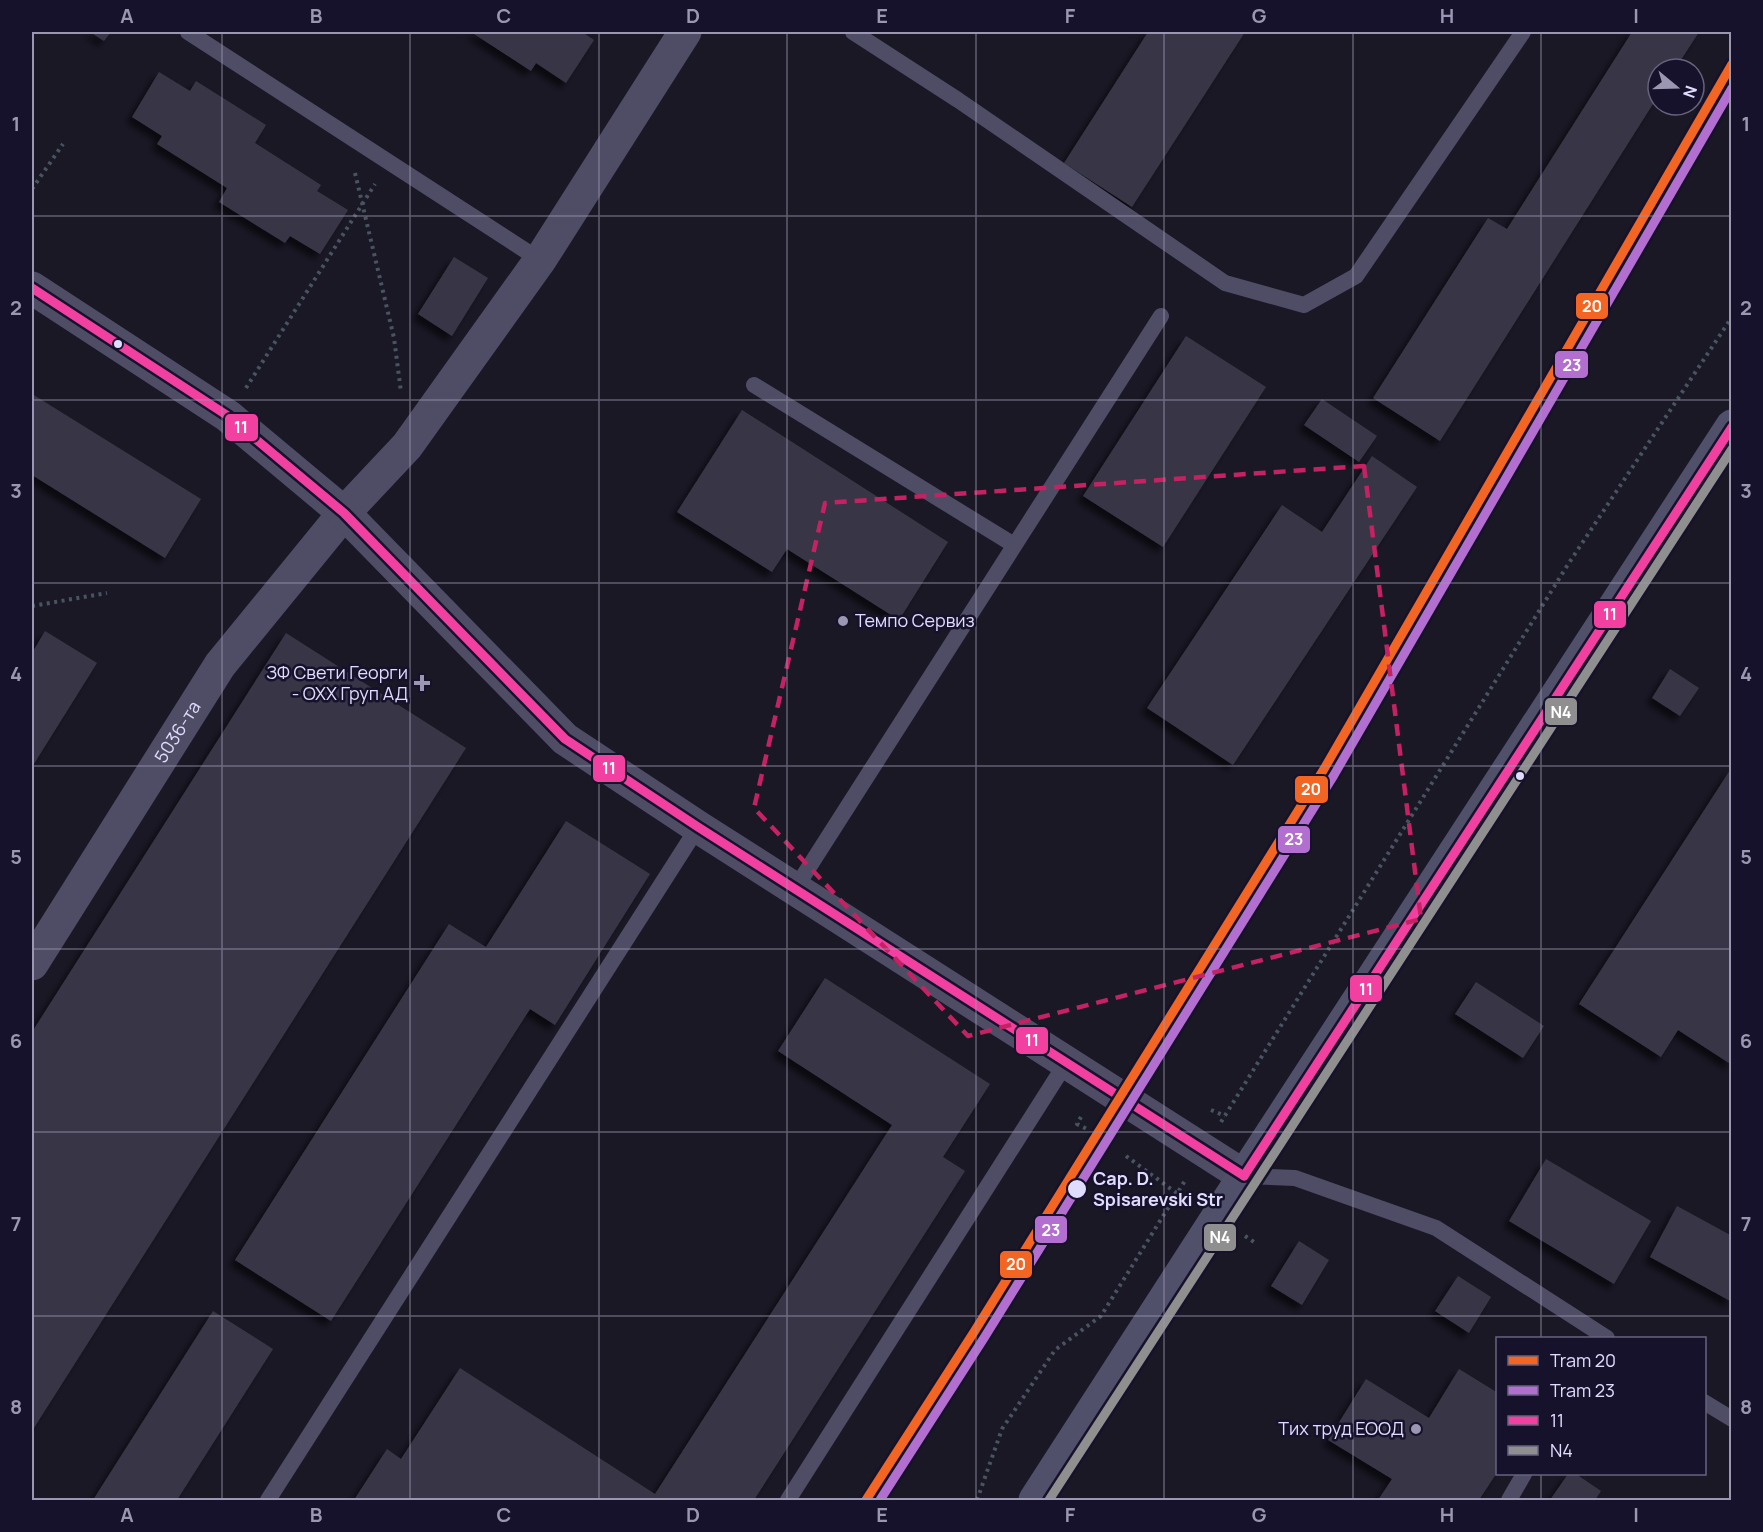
<svg xmlns="http://www.w3.org/2000/svg" width="1763" height="1532" font-family="Manrope,sans-serif">
<style>
.building{fill:#393646;filter:url(#shadow)}
.lines{fill:none;stroke-linecap:round;stroke-linejoin:round}
.path{stroke:#485462;stroke-width:4;stroke-dasharray:3 4.5;stroke-linecap:butt}
.service{stroke:#4e4d65;stroke-width:16}
.minor{stroke:#4e4d65;stroke-width:33}
.tertiary{stroke:#4e4d65;stroke-width:33}
.secondary{stroke:#51506b;stroke-width:33}
.bus-1-casing{stroke:#16122b;stroke-width:14}
.bus-2-casing{stroke:#16122b;stroke-width:14}
.bus-1{stroke:#f240a1;stroke-width:9}
.bus-2{stroke:#8f8f8f;stroke-width:9}
.tram-1-casing{stroke:#16122b;stroke-width:14}
.tram-2-casing{stroke:#16122b;stroke-width:14}
.tram-1{stroke:#f26522;stroke-width:9}
.tram-2{stroke:#b36fd0;stroke-width:9}
.marked{fill:none;stroke:#c42263;stroke-width:4.5;stroke-dasharray:12 8;stroke-linejoin:round}
.grid{fill:none;stroke:#9b97b2;stroke-width:1.5;stroke-opacity:0.55}
.bus-dot{fill:#e0dcfe;stroke:#16122b;stroke-width:2}
.poi-dot{fill:#9b97b2;stroke:#16122b;stroke-width:2}
.labels{text-anchor:middle;stroke-width:5;stroke-linejoin:round;paint-order:stroke}
.poi-label{font-size:18px;fill:#e0dcfe;stroke:#16122b;text-anchor:end}
.street-label{font-size:18px;fill:#e0dcfe;stroke:#16122b}
.stop-label{font-size:18px;font-weight:bold;fill:#e0dcfe;stroke:#16122b;text-anchor:start}
.line-badge{stroke:#16122b;stroke-width:2}
.badge-label{font-size:16px;text-anchor:middle;font-weight:bold;fill:#fff}
.neatline{fill:none;stroke:#9b97b2;stroke-width:2}
.grid-label{font-size:20px;text-anchor:middle;font-weight:bold;fill:#9b97b2}
</style>
<defs>
<filter id="shadow"><feDropShadow dx="-5.5" dy="5.5" stdDeviation="3" flood-color="#0009"/></filter>
</defs>
<rect width="100%" height="100%" fill="#1a1825"/>
<!-- building -->
<g class="building">
<polygon points="90,32 111,32 104,41"/>
<polygon points="471,32 582,32 594,40 566,83 536,63 531,71"/>
<polygon points="1148,32 1245,32 1132,207 1064,163"/>
<polygon points="1632,32 1699,32 1675,69 1658,69 1658,96 1440,441 1373,398 1488,218 1507,229"/>
<polygon points="159,72 190,91 196,81 266,125 255,143 321,185 317,191 348,210 320,254 290,236 285,243 219,202 227,188 157,144 162,136 132,117"/>
<polygon points="454,257 488,278 452,336 418,314"/>
<polygon points="1186,336 1266,387 1163,547 1083,496"/>
<polygon points="32,394 201,499 165,558 32,475"/>
<polygon points="1322,399 1377,436 1359,462 1304,425"/>
<polygon points="742,410 948,542 899,620 787,549 772,572 677,512"/>
<polygon points="1372,456 1417,487 1233,765 1147,708 1282,505 1322,532"/>
<polygon points="45,631 97,663 32,767 32,653"/>
<polygon points="286,633 466,748 32,1431 32,1032"/>
<polygon points="1670,669 1699,688 1680,716 1652,698"/>
<polygon points="1732,767 1732,1065 1678,1030 1661,1057 1579,1004"/>
<polygon points="566,821 650,874 555,1025 530,1009 331,1321 235,1260 449,924 486,947"/>
<polygon points="825,978 990,1084 943,1157 965,1171 754,1500 354,1500 387,1449 401,1459 460,1368 655,1494 892,1125 778,1051"/>
<polygon points="1476,982 1544,1026 1523,1058 1455,1014"/>
<polygon points="1546,1159 1651,1221 1614,1284 1509,1221"/>
<polygon points="1677,1206 1732,1236 1732,1302 1650,1257"/>
<polygon points="1299,1241 1329,1260 1302,1305 1271,1286"/>
<polygon points="1458,1276 1491,1297 1469,1333 1435,1311"/>
<polygon points="213,1311 273,1349 177,1500 93,1500"/>
<polygon points="1459,1369 1498,1393 1498,1471 1479,1500 1378,1500 1392,1479 1328,1440 1366,1379 1429,1418"/>
<polygon points="1568,1474 1576,1474 1601,1491 1595,1500 1550,1500"/>
</g>
<g class="lines">
<!-- path -->
<g class="path">
<polyline points="355,173 394,338 401,392"/>
<polyline points="32,189 63,144"/>
<polyline points="246,388 375,184"/>
<polyline points="32,606 107,593"/>
<polyline points="1211,1110 1225,1116"/>
<polyline points="1081,1117 1077,1124 1089,1130"/>
<polyline points="1221,1122 1567,566 1732,317"/>
<polyline points="1126,1156 1186,1200"/>
<polyline points="1245,1236 1254,1242"/>
<polyline points="977,1500 1002,1429 1055,1350 1101,1316 1186,1179"/>
</g>
<!-- service -->
<g class="service">
<polyline points="188,32 540,260"/>
<polyline points="853,32 958,100 1225,283 1304,305 1356,276 1523,32"/>
<polyline points="754,385 1014,545"/>
<polyline points="795,889 1161,316"/>
<polyline points="1244,1176 1295,1178 1436,1228 1607,1338"/>
<polyline points="1704,1402 1732,1419"/>
<polyline points="268,1500 698,827"/>
<polyline points="788,1500 1066,1063"/>
<polyline points="1509,1500 1524,1474"/>
</g>
<!-- minor -->
<path class="minor" id="s1" d="M32,964L220,665L344,513L407,446L540,260L685,32"/>
<!-- tertiary -->
<polyline class="tertiary" points="32,288 228,416 344,513 565,739 698,827 1244,1176"/>
<!-- secondary -->
<polyline class="secondary" points="1035,1500 1244,1176 1732,426"/>
<!-- bus-1 casing -->
<g class="bus-1-casing">
<g id="bus-1">
<polyline points="32,288 228,416 344,513 565,739 698,827 1244,1176"/>
<polyline points="1244,1176 1732,427"/>
</g>
</g>
<!-- bus-2 casing -->
<g class="bus-2-casing">
<polyline id="bus-2" points="1049,1500 1732,449"/>
</g>
<!-- bus-1 -->
<use href="#bus-1" class="bus-1"/>
<!-- bus-2 -->
<use href="#bus-2" class="bus-2"/>
<!-- tram-1 casing -->
<g class="tram-1-casing">
<polyline id="tram-1" points="866,1500 974,1332 1324,769 1732,64"/>
</g>
<!-- tram-2 casing -->
<g class="tram-2-casing">
<polyline id="tram-2" points="880,1500 984,1338 1334,775 1732,88"/>
</g>
<!-- tram-1 -->
<use href="#tram-1" class="tram-1"/>
<!-- tram-2 -->
<use href="#tram-2" class="tram-2"/>
</g>
<!-- marked area -->
<path class="marked" d="M1364,466L1421,919L968,1036L754,808L825,503Z"/>
<!-- grid -->
<path class="grid" d="M222,32V1500M410,32V1500M599,32V1500M787,32V1500M976,32V1500M1164,32V1500M1353,32V1500M1541,32V1338M32,216H1732M32,400H1732M32,583H1732M32,766H1732M32,949H1732M32,1132H1732M32,1316H1732M1541,1474V1500"/>
<!-- markers -->
<g class="bus-dot">
<circle cx="118" cy="344" r="5"/>
<circle cx="1520" cy="776" r="5"/>
<circle cx="1077" cy="1189" r="10"/>
</g>
<g class="poi-dot">
<circle cx="843" cy="621" r="6"/>
<path d="M419 674h6v6h6v6h-6v6h-6v-6h-6v-6h6z"/>
<circle cx="1416" cy="1429" r="6"/>
</g>
<g class="labels">
<!-- poi labels -->
<g class="poi-label">
<text x="855" y="627" text-anchor="start">Темпо Сервиз</text>
<text x="408" y="679">ЗФ Свети Георги<tspan x="408" dy="21">- ОХХ Груп АД</tspan></text>
<text x="1404" y="1435">Тих труд ЕООД</text>
</g>
<!-- street labels -->
<g class="street-label">
<text dy="6" stroke="none"><textPath href="#s1" startOffset="274">5036-та</textPath></text>
</g>
<!-- stop labels -->
<g class="stop-label">
<text x="1093" y="1185">Cap. D.<tspan x="1093" dy="21">Spisarevski Str</tspan></text>
</g>
</g>
<g class="line-badge">
<rect x="1575" y="292" width="34" height="28" rx="6" fill="#f26522"/>
<rect x="1554" y="350" width="35" height="29" rx="6" fill="#b36fd0"/>
<rect x="224" y="413" width="35" height="29" rx="6" fill="#f240a1"/>
<rect x="1593" y="600" width="34" height="29" rx="6" fill="#f240a1"/>
<rect x="1544" y="697" width="34" height="29" rx="6" fill="#8f8f8f"/>
<rect x="592" y="754" width="34" height="29" rx="6" fill="#f240a1"/>
<rect x="1294" y="775" width="35" height="29" rx="6" fill="#f26522"/>
<rect x="1277" y="825" width="34" height="29" rx="6" fill="#b36fd0"/>
<rect x="1349" y="974" width="34" height="29" rx="6" fill="#f240a1"/>
<rect x="1015" y="1026" width="34" height="29" rx="6" fill="#f240a1"/>
<rect x="1034" y="1215" width="34" height="29" rx="6" fill="#b36fd0"/>
<rect x="1203" y="1223" width="34" height="29" rx="6" fill="#8f8f8f"/>
<rect x="999" y="1250" width="34" height="29" rx="6" fill="#f26522"/>
</g>
<g class="badge-label">
<text x="1592" y="312">20</text>
<text x="1572" y="371">23</text>
<text x="241" y="433">11</text>
<text x="1610" y="620">11</text>
<text x="1561" y="718">N4</text>
<text x="609" y="774">11</text>
<text x="1311" y="795">20</text>
<text x="1294" y="845">23</text>
<text x="1366" y="995">11</text>
<text x="1032" y="1046">11</text>
<text x="1051" y="1236">23</text>
<text x="1220" y="1243">N4</text>
<text x="1016" y="1270">20</text>
</g>
<!-- border -->
<rect width="1763" height="1532" fill="none" stroke="#16122b" stroke-width="66"/>
<!-- legend -->
<rect x="1496" y="1337" width="210" height="138" fill="#16122b" stroke="#67637f" stroke-width="1.5"/>
<rect x="1508" y="1356" width="30" height="9" fill="#f26522" stroke="#67637f" stroke-width="1.5"/>
<text x="1550" y="1367" font-size="18" fill="#e0dcfe">Tram 20</text>
<rect x="1508" y="1386" width="30" height="9" fill="#b36fd0" stroke="#67637f" stroke-width="1.5"/>
<text x="1550" y="1397" font-size="18" fill="#e0dcfe">Tram 23</text>
<rect x="1508" y="1416" width="30" height="9" fill="#f240a1" stroke="#67637f" stroke-width="1.5"/>
<text x="1550" y="1427" font-size="18" fill="#e0dcfe">11</text>
<rect x="1508" y="1446" width="30" height="9" fill="#8f8f8f" stroke="#67637f" stroke-width="1.5"/>
<text x="1550" y="1457" font-size="18" fill="#e0dcfe">N4</text>
<!-- north arrow -->
<g transform="translate(1676 87) rotate(109)"><circle r="28" fill="#16122b" stroke="#67637f" stroke-width="1.5"/>
<path d="M0-4.5L10 22L0 15L-10 22Z" fill="#9b97b2"/>
<text y="-9" font-size="16" font-weight="bold" text-anchor="middle" fill="#e0dcfe">N</text>
</g>
<rect x="33" y="33" width="1697" height="1466" class="neatline"/>
<g class="grid-label">
<text x="127" y="23">A</text>
<text x="316" y="23">B</text>
<text x="504" y="23">C</text>
<text x="693" y="23">D</text>
<text x="882" y="23">E</text>
<text x="1070" y="23">F</text>
<text x="1259" y="23">G</text>
<text x="1447" y="23">H</text>
<text x="1636" y="23">I</text>
<text x="16" y="131">1</text>
<text x="1746" y="131">1</text>
<text x="16" y="315">2</text>
<text x="1746" y="315">2</text>
<text x="16" y="498">3</text>
<text x="1746" y="498">3</text>
<text x="16" y="681">4</text>
<text x="1746" y="681">4</text>
<text x="16" y="864">5</text>
<text x="1746" y="864">5</text>
<text x="16" y="1048">6</text>
<text x="1746" y="1048">6</text>
<text x="16" y="1231">7</text>
<text x="1746" y="1231">7</text>
<text x="16" y="1414">8</text>
<text x="1746" y="1414">8</text>
<text x="127" y="1522">A</text>
<text x="316" y="1522">B</text>
<text x="504" y="1522">C</text>
<text x="693" y="1522">D</text>
<text x="882" y="1522">E</text>
<text x="1070" y="1522">F</text>
<text x="1259" y="1522">G</text>
<text x="1447" y="1522">H</text>
<text x="1636" y="1522">I</text>
</g>
</svg>
